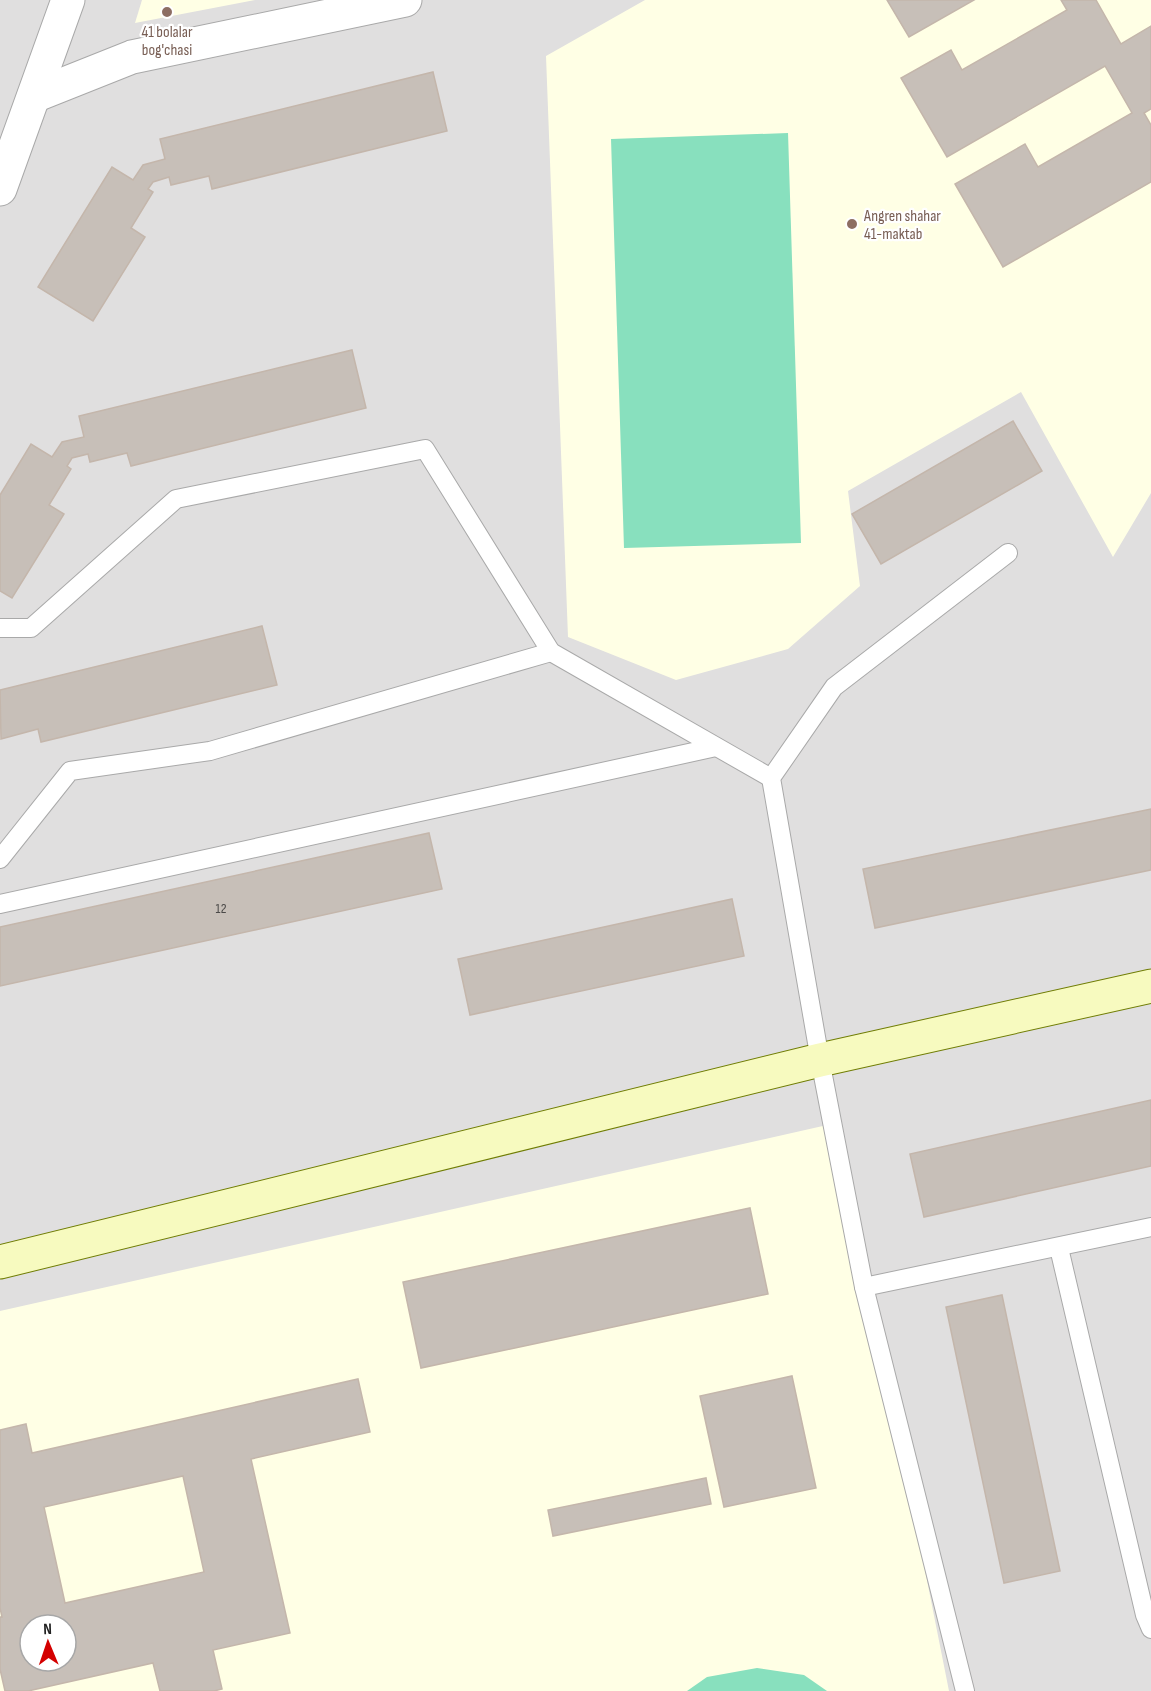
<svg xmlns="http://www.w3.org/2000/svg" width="1151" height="1691" font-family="'Sofia Sans Condensed',sans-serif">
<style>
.residential{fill:#e0dfdf;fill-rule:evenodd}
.education{fill:#ffffe5;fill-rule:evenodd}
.pitch{fill:#88e0be}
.building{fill:#c7bfb8;stroke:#c4b6ab;stroke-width:1.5;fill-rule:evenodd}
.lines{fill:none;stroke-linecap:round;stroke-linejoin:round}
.lane-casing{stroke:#a9a9a9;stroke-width:20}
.street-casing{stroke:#a9a9a9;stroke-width:35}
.secondary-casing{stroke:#707d05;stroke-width:35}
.lane{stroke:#fff;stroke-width:18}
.street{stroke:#fff;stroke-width:33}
.secondary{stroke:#f7fabf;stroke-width:33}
.education-dot{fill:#8d6e63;stroke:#fff;stroke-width:2}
.labels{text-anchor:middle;stroke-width:4.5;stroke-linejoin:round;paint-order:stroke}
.number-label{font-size:14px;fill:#4b4948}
.education-label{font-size:16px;fill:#785e54;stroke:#fff}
</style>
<rect width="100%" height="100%" fill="#f2efe9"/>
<!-- residential -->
<path class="residential" d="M0,0H1151V1691H0ZM30,1625H66V1661H30Z"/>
<!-- education -->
<g class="education">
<polygon points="142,0 255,0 135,23"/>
<polygon points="645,0 1151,0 1151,493 1113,557 1021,392 848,491 860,586 788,649 676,680 568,637 546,56"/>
<path d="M836,1123L949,1691H0V1311ZM30,1625H66V1661H30Z"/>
</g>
<!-- pitch -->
<g class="pitch">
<polygon points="788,133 801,543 624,548 611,139"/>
<polygon points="757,1668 804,1675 827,1691 687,1691 707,1677"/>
</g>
<!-- building -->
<g class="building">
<polygon points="887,0 974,0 909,37"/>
<polygon points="1061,0 1096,0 1121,44 1151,26 1151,109 1144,113 1151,125 1151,182 1003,267 955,184 1025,144 1038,167 1132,113 1105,66 947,157 901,78 951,50 962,70 1067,10"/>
<polygon points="433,72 447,131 212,189 209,176 171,185 169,177 153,182 148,189 153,192 131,228 145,237 93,321 38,287 112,167 133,180 143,165 165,159 160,139"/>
<polygon points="352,350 366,408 131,466 127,453 90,462 88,454 72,458 67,466 71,469 49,505 64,514 12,598 0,591 0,495 31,444 52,457 62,442 84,437 79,416"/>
<polygon points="1013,421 1042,471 881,564 852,514"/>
<polygon points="262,626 277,685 41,742 38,729 1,739 0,690"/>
<polygon points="1151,809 1151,870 875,928 863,869"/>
<polygon points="429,833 442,889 0,986 0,927"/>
<polygon points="732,899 744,956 470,1015 458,959"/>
<polygon points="1151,1100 1151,1166 924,1217 910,1154"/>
<polygon points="750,1208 768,1294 421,1368 403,1282"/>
<polygon points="1002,1295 1060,1571 1004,1583 946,1307"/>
<polygon points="792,1376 816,1488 724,1507 700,1396"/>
<path d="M358,1379L370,1432L251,1459L290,1633L213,1650L222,1689L214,1691H160L153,1663L28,1691H5L0,1669V1617H2L0,1608V1430L26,1424L32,1453ZM183,1476L204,1572L65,1603L44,1507ZM30,1625H66V1661H30Z"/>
<polygon points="706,1478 711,1504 553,1536 548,1510"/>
</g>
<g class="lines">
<!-- lane casing -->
<g class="lane-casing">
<g id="lane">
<polyline points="0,628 31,628 176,499 425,449 551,652 771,778"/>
<polyline points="0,859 70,771 210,751 551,652"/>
<polyline points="0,904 716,747"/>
<polyline points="1059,1248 1145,1615 1151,1629"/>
<polyline points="864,1287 1151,1227"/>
<polyline points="965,1691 864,1287 820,1060 771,778 834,687 1008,553"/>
</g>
</g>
<!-- street casing -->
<g class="street-casing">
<g id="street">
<polyline points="34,96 132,57 405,0"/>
<polyline points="0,189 68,0"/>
</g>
</g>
<!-- secondary casing -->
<g class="secondary-casing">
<polyline id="secondary" points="0,1262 820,1060 1151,986"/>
</g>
<!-- lane -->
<use href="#lane" class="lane"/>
<!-- street -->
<use href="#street" class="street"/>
<!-- secondary -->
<use href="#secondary" class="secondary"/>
</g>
<!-- markers -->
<g class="education-dot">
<circle cx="167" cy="12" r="6"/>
<circle cx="852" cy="224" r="6"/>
</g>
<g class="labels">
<!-- number labels -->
<g class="number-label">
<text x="221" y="913">12</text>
</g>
<!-- education labels -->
<g class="education-label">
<text x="167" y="37">41 bolalar<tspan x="167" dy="18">bog'chasi</tspan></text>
<text x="864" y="221" text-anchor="start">Angren shahar<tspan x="864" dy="18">41-maktab</tspan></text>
</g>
</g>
<!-- north arrow -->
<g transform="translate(48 1643) rotate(358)"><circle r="28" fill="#ffffff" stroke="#a7a7a7" stroke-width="1.5"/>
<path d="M0-4.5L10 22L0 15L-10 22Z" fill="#d40000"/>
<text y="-9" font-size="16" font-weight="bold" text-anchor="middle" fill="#222222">N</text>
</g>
</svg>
